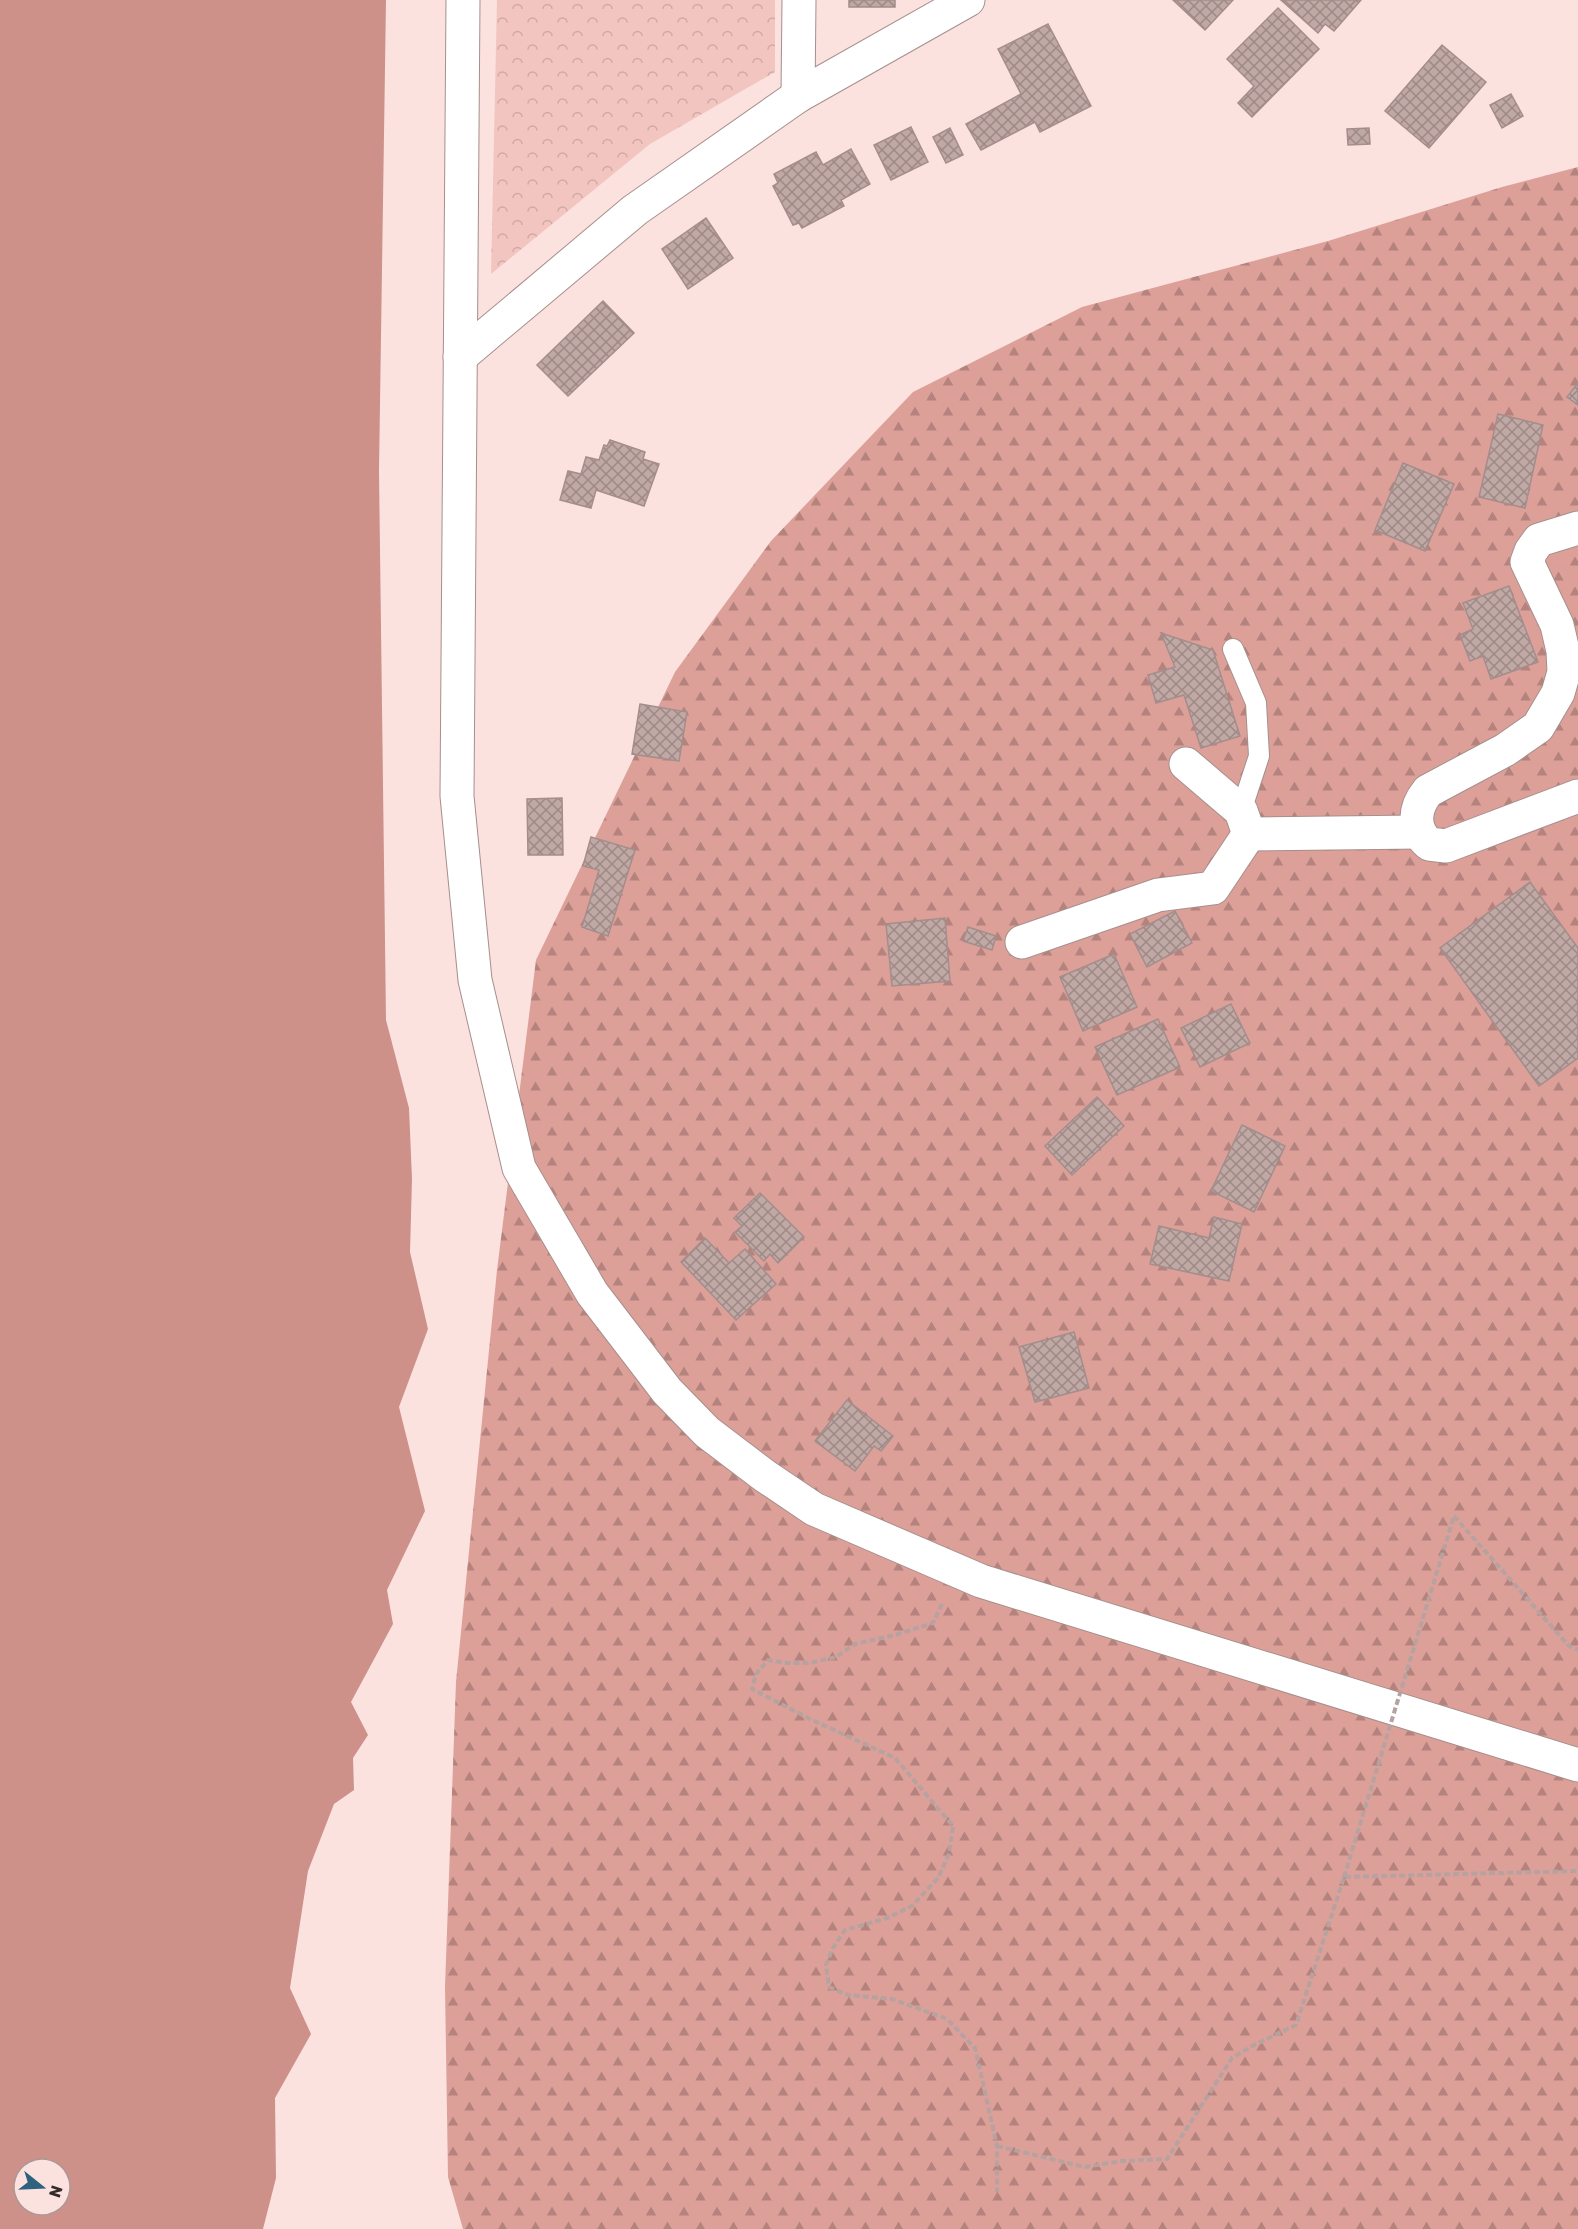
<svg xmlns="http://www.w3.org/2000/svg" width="1578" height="2229" font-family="Rubik,sans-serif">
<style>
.forest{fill:url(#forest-firs)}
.park{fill:url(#park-crowns)}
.water{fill:#cd918a;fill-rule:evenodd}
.building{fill:url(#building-cross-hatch);stroke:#a48d8b;stroke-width:1.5}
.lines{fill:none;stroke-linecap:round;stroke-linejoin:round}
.lane-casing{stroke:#a68f8c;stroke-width:22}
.street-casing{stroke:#a68f8c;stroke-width:35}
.secondary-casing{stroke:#a68f8c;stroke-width:35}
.path{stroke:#b6a2a0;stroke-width:4;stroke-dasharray:6 3;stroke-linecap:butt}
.lane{stroke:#fff;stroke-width:20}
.street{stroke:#fff;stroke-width:33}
.secondary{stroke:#fff;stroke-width:33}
.path-bridge{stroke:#b6a2a0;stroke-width:4;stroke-dasharray:6 3;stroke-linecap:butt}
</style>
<defs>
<pattern id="forest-firs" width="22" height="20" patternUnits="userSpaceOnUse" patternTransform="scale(1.5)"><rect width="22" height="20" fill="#dda099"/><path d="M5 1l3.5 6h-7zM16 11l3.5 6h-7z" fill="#b4837d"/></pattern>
<pattern id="park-crowns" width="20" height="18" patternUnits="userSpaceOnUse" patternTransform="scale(1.5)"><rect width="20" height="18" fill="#f2c5c0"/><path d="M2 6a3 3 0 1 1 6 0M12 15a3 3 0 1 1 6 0" fill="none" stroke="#d0a9a5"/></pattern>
<pattern id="building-cross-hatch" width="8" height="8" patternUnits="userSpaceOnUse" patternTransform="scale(1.5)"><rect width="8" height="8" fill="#c0a8a5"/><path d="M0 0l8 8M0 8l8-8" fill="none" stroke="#9d8986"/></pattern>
</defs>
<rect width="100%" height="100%" fill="#fbe2df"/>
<!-- forest -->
<polygon class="forest" points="1578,167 1578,2229 463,2229 448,2177 445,1987 456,1682 497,1270 536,960 675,672 771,541 913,392 1082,307 1328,241 1502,187"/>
<!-- park -->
<polygon class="park" points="497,0 775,0 775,72 650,144 491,274"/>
<!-- water -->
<path class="water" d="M0,0H386L379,471L386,1020L409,1108L412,1179L410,1252L428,1329L399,1407L425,1511L387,1590L393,1624L351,1702L368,1735L353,1758L354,1790L334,1804L308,1871L290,1988L311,2034L275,2098L276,2178L263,2229H0ZM24,2169H60V2205H24Z"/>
<!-- building -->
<g class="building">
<rect x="849" y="0" width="46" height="7"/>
<polygon points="1173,0 1233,0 1205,30"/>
<polygon points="1281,0 1361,0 1334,31 1325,24 1318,33"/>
<polygon points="1278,8 1319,49 1252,117 1238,103 1254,86 1227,59"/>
<polygon points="1048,24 1091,106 1040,132 1035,122 981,150 966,124 1021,94 998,49"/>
<polygon points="1442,45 1486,82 1429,148 1385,111"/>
<polygon points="1511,94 1523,116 1502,128 1490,105"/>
<polygon points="911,127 928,162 891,180 874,145"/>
<polygon points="950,128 963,155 946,163 933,137"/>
<polygon points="1369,128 1370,144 1348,145 1347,129"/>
<polygon points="851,149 870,184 841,200 844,206 802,228 799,223 793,225 773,186 778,183 774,174 816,152 823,165"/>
<polygon points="706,218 733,258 688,289 662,249"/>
<polygon points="603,301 634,333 568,396 537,365"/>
<polygon points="1578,383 1578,405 1567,397"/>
<polygon points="1498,414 1543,425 1525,508 1479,497"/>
<polygon points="610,440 645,452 643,459 659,464 644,506 596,490 591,508 560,500 568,471 581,474 586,457 599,460 604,445 607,446"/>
<polygon points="1403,463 1454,484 1425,551 1375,530"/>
<polygon points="1509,586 1538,662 1491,679 1483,656 1470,661 1460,635 1473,629 1463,603"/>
<polygon points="1161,633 1213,650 1240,736 1201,748 1184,695 1156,703 1148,675 1175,667"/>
<polygon points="640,704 687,712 679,761 632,754"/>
<polygon points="562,798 563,855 528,855 527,799"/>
<polygon points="591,837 635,850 608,936 582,927 599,870 583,866"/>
<polygon points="1530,882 1578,948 1578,1058 1539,1086 1440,948"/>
<polygon points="1175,911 1192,943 1147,967 1130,934"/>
<polygon points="945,918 950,981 892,986 886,924"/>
<polygon points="968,927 996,936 992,950 963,941"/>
<polygon points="1114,954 1137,1007 1083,1031 1060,977"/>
<polygon points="1231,1004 1250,1043 1200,1067 1181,1028"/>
<polygon points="1158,1019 1180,1067 1117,1095 1095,1047"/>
<polygon points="1097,1097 1124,1126 1072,1175 1045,1146"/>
<polygon points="1242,1125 1285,1146 1254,1212 1211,1191"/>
<polygon points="760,1193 804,1237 778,1263 770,1254 764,1261 735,1232 742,1226 734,1218"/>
<polygon points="1214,1217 1242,1224 1229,1281 1150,1264 1159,1226 1209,1238"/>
<polygon points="705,1238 729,1263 745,1249 776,1284 736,1320 681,1262"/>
<polygon points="1074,1332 1089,1388 1035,1402 1019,1347"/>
<polygon points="847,1400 893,1436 881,1451 874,1446 855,1471 815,1441"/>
</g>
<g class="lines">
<!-- lane casing -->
<g class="lane-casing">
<polyline id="lane" points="1233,649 1256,703 1259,756 1241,811"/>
</g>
<!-- street casing -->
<g class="street-casing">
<g id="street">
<polyline points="798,96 799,0"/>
<polyline points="460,357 635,210 798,96 968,0"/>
<path d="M1578,528L1539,540L1531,551L1527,562L1557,625L1563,651L1564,672L1558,693L1538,727L1505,750L1428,791C1414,808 1412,829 1429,844L1446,846L1578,796"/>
<polyline points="1186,764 1241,811 1249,834"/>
<polyline points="1249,834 1419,832"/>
<polyline points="1022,942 1158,895 1213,888 1249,834"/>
</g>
</g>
<!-- secondary casing -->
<g class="secondary-casing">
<polyline id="secondary" points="463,0 457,796 475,980 519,1168 592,1293 667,1391 707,1432 765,1476 814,1509 981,1581 1578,1765"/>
</g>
<!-- path -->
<g class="path">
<polyline points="1454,1516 1569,1646 1578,1650"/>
<polyline points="942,1604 933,1623 895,1635 855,1644 836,1657 810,1663 788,1663 768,1660 756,1674 752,1689 810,1719 895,1758 953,1826 949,1854 938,1878 912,1906 887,1918 845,1930 833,1948 826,1965 829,1987 848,1995 892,1999 947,2019 975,2048 997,2146 997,2192"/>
<polyline points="997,2146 1085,2167 1122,2161 1167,2159 1232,2058 1254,2045 1296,2025 1344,1877 1578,1871"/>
</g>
<!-- lane -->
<use href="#lane" class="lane"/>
<!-- street -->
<use href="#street" class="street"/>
<!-- secondary -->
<use href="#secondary" class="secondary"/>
<!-- path-bridge -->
<polyline class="path-bridge" points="1344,1877 1454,1516"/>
</g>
<!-- north arrow -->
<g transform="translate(42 2187) rotate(108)"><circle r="28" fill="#fbe2df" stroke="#ab9896" stroke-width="1.5"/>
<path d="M0-4.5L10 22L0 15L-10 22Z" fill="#2f627f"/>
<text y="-9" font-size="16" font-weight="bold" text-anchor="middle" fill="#332a29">N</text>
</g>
</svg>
